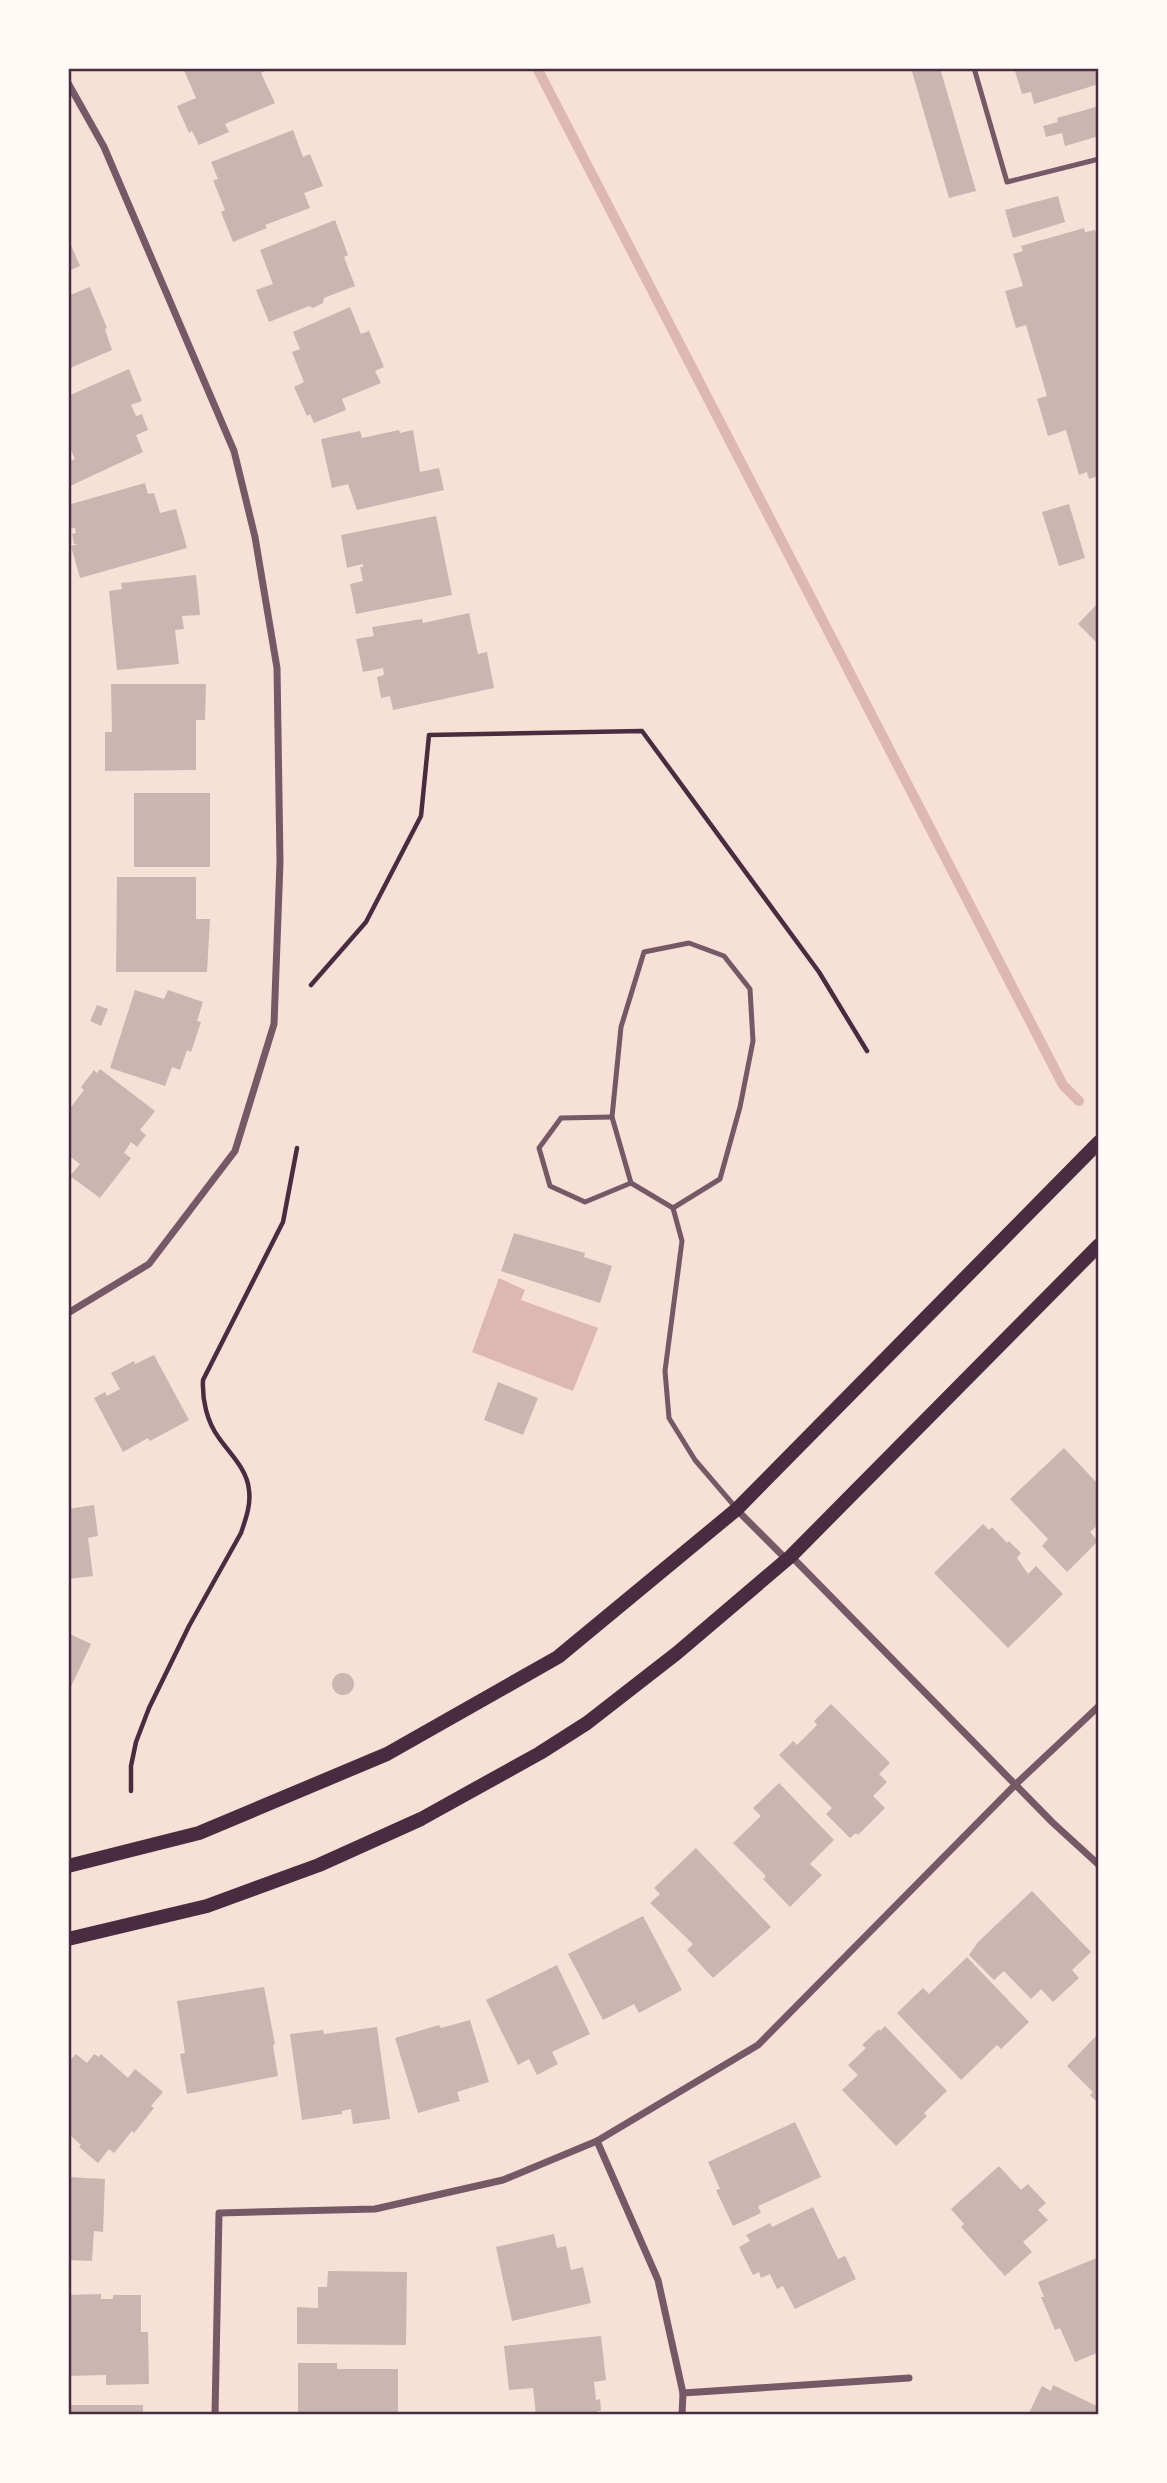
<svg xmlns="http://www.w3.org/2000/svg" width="1167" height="2483" font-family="'Roboto Condensed',sans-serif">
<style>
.water{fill:#dcb8b0}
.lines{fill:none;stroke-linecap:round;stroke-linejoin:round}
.stream{stroke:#dcb8b0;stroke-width:10}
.building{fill:#ccb4b1}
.path{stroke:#4a2c40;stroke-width:4.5}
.service{stroke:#755966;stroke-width:5}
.minor{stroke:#755966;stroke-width:7}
.secondary{stroke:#4a2c40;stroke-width:14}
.neatline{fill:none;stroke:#4a2c40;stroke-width:2.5}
</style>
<rect width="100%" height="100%" fill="#f7e1d7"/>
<!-- water -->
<polygon class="water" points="499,1278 525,1290 521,1300 598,1328 573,1391 472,1352"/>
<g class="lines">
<!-- stream -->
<polyline class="stream" points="537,68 1063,1085 1079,1101"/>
</g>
<!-- building -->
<g class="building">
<polygon points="183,68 266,68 267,70 261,73 275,103 225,124 229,132 199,145 192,131 189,133 177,106 196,98"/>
<polygon points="911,68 940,68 976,191 949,198"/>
<polygon points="1014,68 1099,68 1096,72 1099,84 1034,104 1031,92 1022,94"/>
<polygon points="1099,106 1099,136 1065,146 1062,133 1046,137 1043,126 1058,122 1057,118"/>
<polygon points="293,130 303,157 310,154 323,186 304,193 310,208 265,225 267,228 233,242 221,212 225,210 213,180 218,179 211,162"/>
<polygon points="1058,196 1065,222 1013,238 1005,210"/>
<polygon points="335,220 348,255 344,257 355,286 324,298 323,303 313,308 309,306 269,322 256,290 273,284 260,250"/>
<polygon points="1084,228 1085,232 1095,230 1099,244 1099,476 1089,479 1087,472 1079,475 1066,430 1048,436 1037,399 1047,396 1026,325 1016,328 1005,291 1023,286 1013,254 1023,251 1021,246"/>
<polygon points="68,238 80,266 68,271"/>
<polygon points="90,287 107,328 105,329 112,350 68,369 68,296"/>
<polygon points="350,307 361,334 369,331 384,367 375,371 381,383 342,399 346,410 314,423 310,414 307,416 294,387 304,382 292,352 300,349 293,332"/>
<polygon points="129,369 142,401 131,405 136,416 142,414 148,430 136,435 143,452 68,487 68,462 75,459 68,443 68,396"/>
<polygon points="399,430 400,433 413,430 420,472 439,468 444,490 357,510 348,484 332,488 321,439 360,431 362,438"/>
<polygon points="145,483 148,494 154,493 160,513 176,509 187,548 80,578 71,546 78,544 74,544 72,534 76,533 75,528 68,529 68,505"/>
<polygon points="1069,504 1085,558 1059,566 1042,512"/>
<polygon points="436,516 452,595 356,614 350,584 363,581 360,567 363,567 363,564 347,568 341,535"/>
<polygon points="196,575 200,615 182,616 184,629 175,630 179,664 117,670 109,591 122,589 121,583"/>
<polygon points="1097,604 1099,606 1099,645 1078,624"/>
<polygon points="469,613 478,654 487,652 494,688 393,710 390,696 381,698 377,677 384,675 383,668 363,672 356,639 374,636 372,627 422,619 423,623"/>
<polygon points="111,684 206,684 205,720 196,720 196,770 105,771 105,732 112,732"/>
<rect x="134" y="793" width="76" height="74"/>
<polygon points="117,877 196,877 196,919 210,919 207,972 116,972"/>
<polygon points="135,990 164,999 168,990 203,1002 197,1021 201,1022 191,1052 187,1050 180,1070 172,1067 165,1086 110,1068"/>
<polygon points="97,1005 108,1009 101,1026 90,1021"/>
<polygon points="100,1069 155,1111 140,1130 146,1135 137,1147 131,1142 124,1153 131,1158 100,1198 70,1176 80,1164 68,1155 68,1111 84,1090 81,1087 94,1070 97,1073"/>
<polygon points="514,1233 585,1253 584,1257 612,1266 600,1303 501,1271"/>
<polygon points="154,1355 189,1420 150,1441 148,1438 123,1452 94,1398 105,1392 107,1396 120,1389 111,1373 134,1361 135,1364"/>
<polygon points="498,1382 538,1398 523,1435 484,1420"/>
<polygon points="1064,1448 1099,1485 1099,1524 1090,1532 1098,1541 1067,1572 1042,1546 1048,1539 1010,1499"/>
<polygon points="94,1505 98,1536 88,1538 93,1576 68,1579 68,1509"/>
<polygon points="983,1524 989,1530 992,1527 1007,1543 1009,1541 1021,1553 1017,1558 1028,1574 1036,1566 1063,1594 1008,1648 934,1573"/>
<polygon points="68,1633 91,1644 68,1693"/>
<circle cx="343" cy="1684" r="11"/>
<polygon points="831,1704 890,1763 879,1774 887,1782 873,1796 885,1808 858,1835 856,1833 850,1838 826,1814 832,1808 779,1755 793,1741 797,1745 817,1725 814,1721"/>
<polygon points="779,1783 834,1840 810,1864 822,1875 790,1907 763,1879 766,1876 733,1843 761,1816 753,1808"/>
<polygon points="696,1848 771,1927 713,1978 687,1950 693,1944 650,1903 660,1894 654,1888"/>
<polygon points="1032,1891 1091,1952 1072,1970 1079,1978 1053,2002 1041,1989 1031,1999 1004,1971 994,1980 969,1955 978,1942"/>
<polygon points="643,1916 682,1990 639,2013 634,2004 603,2020 568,1954"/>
<polygon points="967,1957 1029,2022 1001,2049 997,2045 961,2080 897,2013 923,1988 929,1994"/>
<polygon points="557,1965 590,2034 552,2052 558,2064 537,2075 529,2059 518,2065 486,2000"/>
<polygon points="264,1987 275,2044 273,2045 278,2076 187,2094 180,2054 185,2053 177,2001"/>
<polygon points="470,2020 489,2082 457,2092 460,2101 418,2113 395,2038 439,2025 441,2028"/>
<polygon points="885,2026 947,2091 924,2113 927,2116 896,2146 842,2090 858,2075 848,2065 866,2048 862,2045 879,2029 880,2031"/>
<polygon points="377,2027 390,2119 353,2124 351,2109 342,2111 342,2114 302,2120 290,2034 323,2030 324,2034"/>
<polygon points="1099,2033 1099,2104 1090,2095 1093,2092 1067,2066"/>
<polygon points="76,2054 87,2063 94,2054 99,2057 101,2054 128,2078 135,2069 163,2092 151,2106 154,2108 134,2133 132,2131 114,2153 109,2149 98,2163 79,2147 81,2145 71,2136 68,2139 68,2063"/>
<polygon points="795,2122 821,2177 758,2206 761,2213 733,2226 716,2190 720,2189 708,2162"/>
<polygon points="999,2166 1021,2190 1028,2184 1046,2203 1038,2210 1048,2220 1023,2242 1032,2252 1005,2276 961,2227 964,2224 951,2209"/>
<polygon points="68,2177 105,2179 103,2232 94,2231 92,2261 68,2260"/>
<polygon points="813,2207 838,2259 845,2256 856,2279 795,2309 783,2286 777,2289 770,2274 761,2278 759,2272 753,2275 739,2247 750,2241 746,2235 770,2223 772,2227"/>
<polygon points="554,2234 557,2248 566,2246 571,2270 583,2267 591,2303 512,2321 496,2247"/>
<polygon points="1099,2257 1099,2352 1075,2362 1060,2328 1055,2330 1041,2297 1044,2297 1038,2282"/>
<polygon points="328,2271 407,2272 406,2345 297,2344 297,2307 318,2308 318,2287 327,2287"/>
<polygon points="101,2294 101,2299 113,2299 113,2295 141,2295 141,2332 148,2332 149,2384 106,2385 106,2375 68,2376 68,2295"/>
<polygon points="601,2336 606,2380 594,2382 596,2400 600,2399 601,2411 597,2411 597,2415 536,2415 533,2388 509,2390 504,2346"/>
<polygon points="298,2363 337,2363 337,2369 398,2369 398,2415 298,2415"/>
<polygon points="1053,2385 1099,2407 1099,2415 1028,2415 1042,2386 1051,2391"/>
<rect x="68" y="2405" width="75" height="10"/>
</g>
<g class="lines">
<!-- path -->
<g class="path">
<polyline points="311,985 366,922 421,816 429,735 642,731 819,972 867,1051"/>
<path d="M131,1791V1766L136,1742L149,1708L189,1626L241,1533C246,1518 251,1505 249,1490C247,1469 230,1454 219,1438C207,1422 202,1400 203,1380L283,1222L297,1148"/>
</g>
<!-- service -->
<g class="service">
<polyline points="974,68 1007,182 1099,159"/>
<polyline points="612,1117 561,1118 539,1148 550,1186 585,1202 631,1183"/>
<polyline points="673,1208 720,1179 740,1107 753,1041 750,989 724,956 689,943 644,952 621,1027 612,1117 631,1183 673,1208 682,1241 665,1371 669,1418 695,1460 737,1509"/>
</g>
<!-- minor -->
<g class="minor">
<polyline points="68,83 104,147 234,451 255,537 277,668 280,862 274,1024 235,1151 149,1264 68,1313"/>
<polyline points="737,1510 785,1558 791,1556 1052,1822 1099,1865"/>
<polyline points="597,2141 658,2280 683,2393 682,2415"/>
<polyline points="683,2393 909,2378"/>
<polyline points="215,2415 219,2213 375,2209 503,2180 597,2141 758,2045 1016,1784 1099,1706"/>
</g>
<!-- secondary -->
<g class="secondary">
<polyline points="68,1866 199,1833 387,1754 558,1657 737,1509 1099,1142"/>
<polyline points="68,1939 207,1906 319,1865 421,1819 540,1753 587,1723 677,1653 791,1556 1099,1245"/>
</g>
</g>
<!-- border -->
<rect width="1167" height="2483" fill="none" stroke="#fffaf5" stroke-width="140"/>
<rect x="70" y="70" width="1027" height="2343" class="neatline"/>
</svg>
